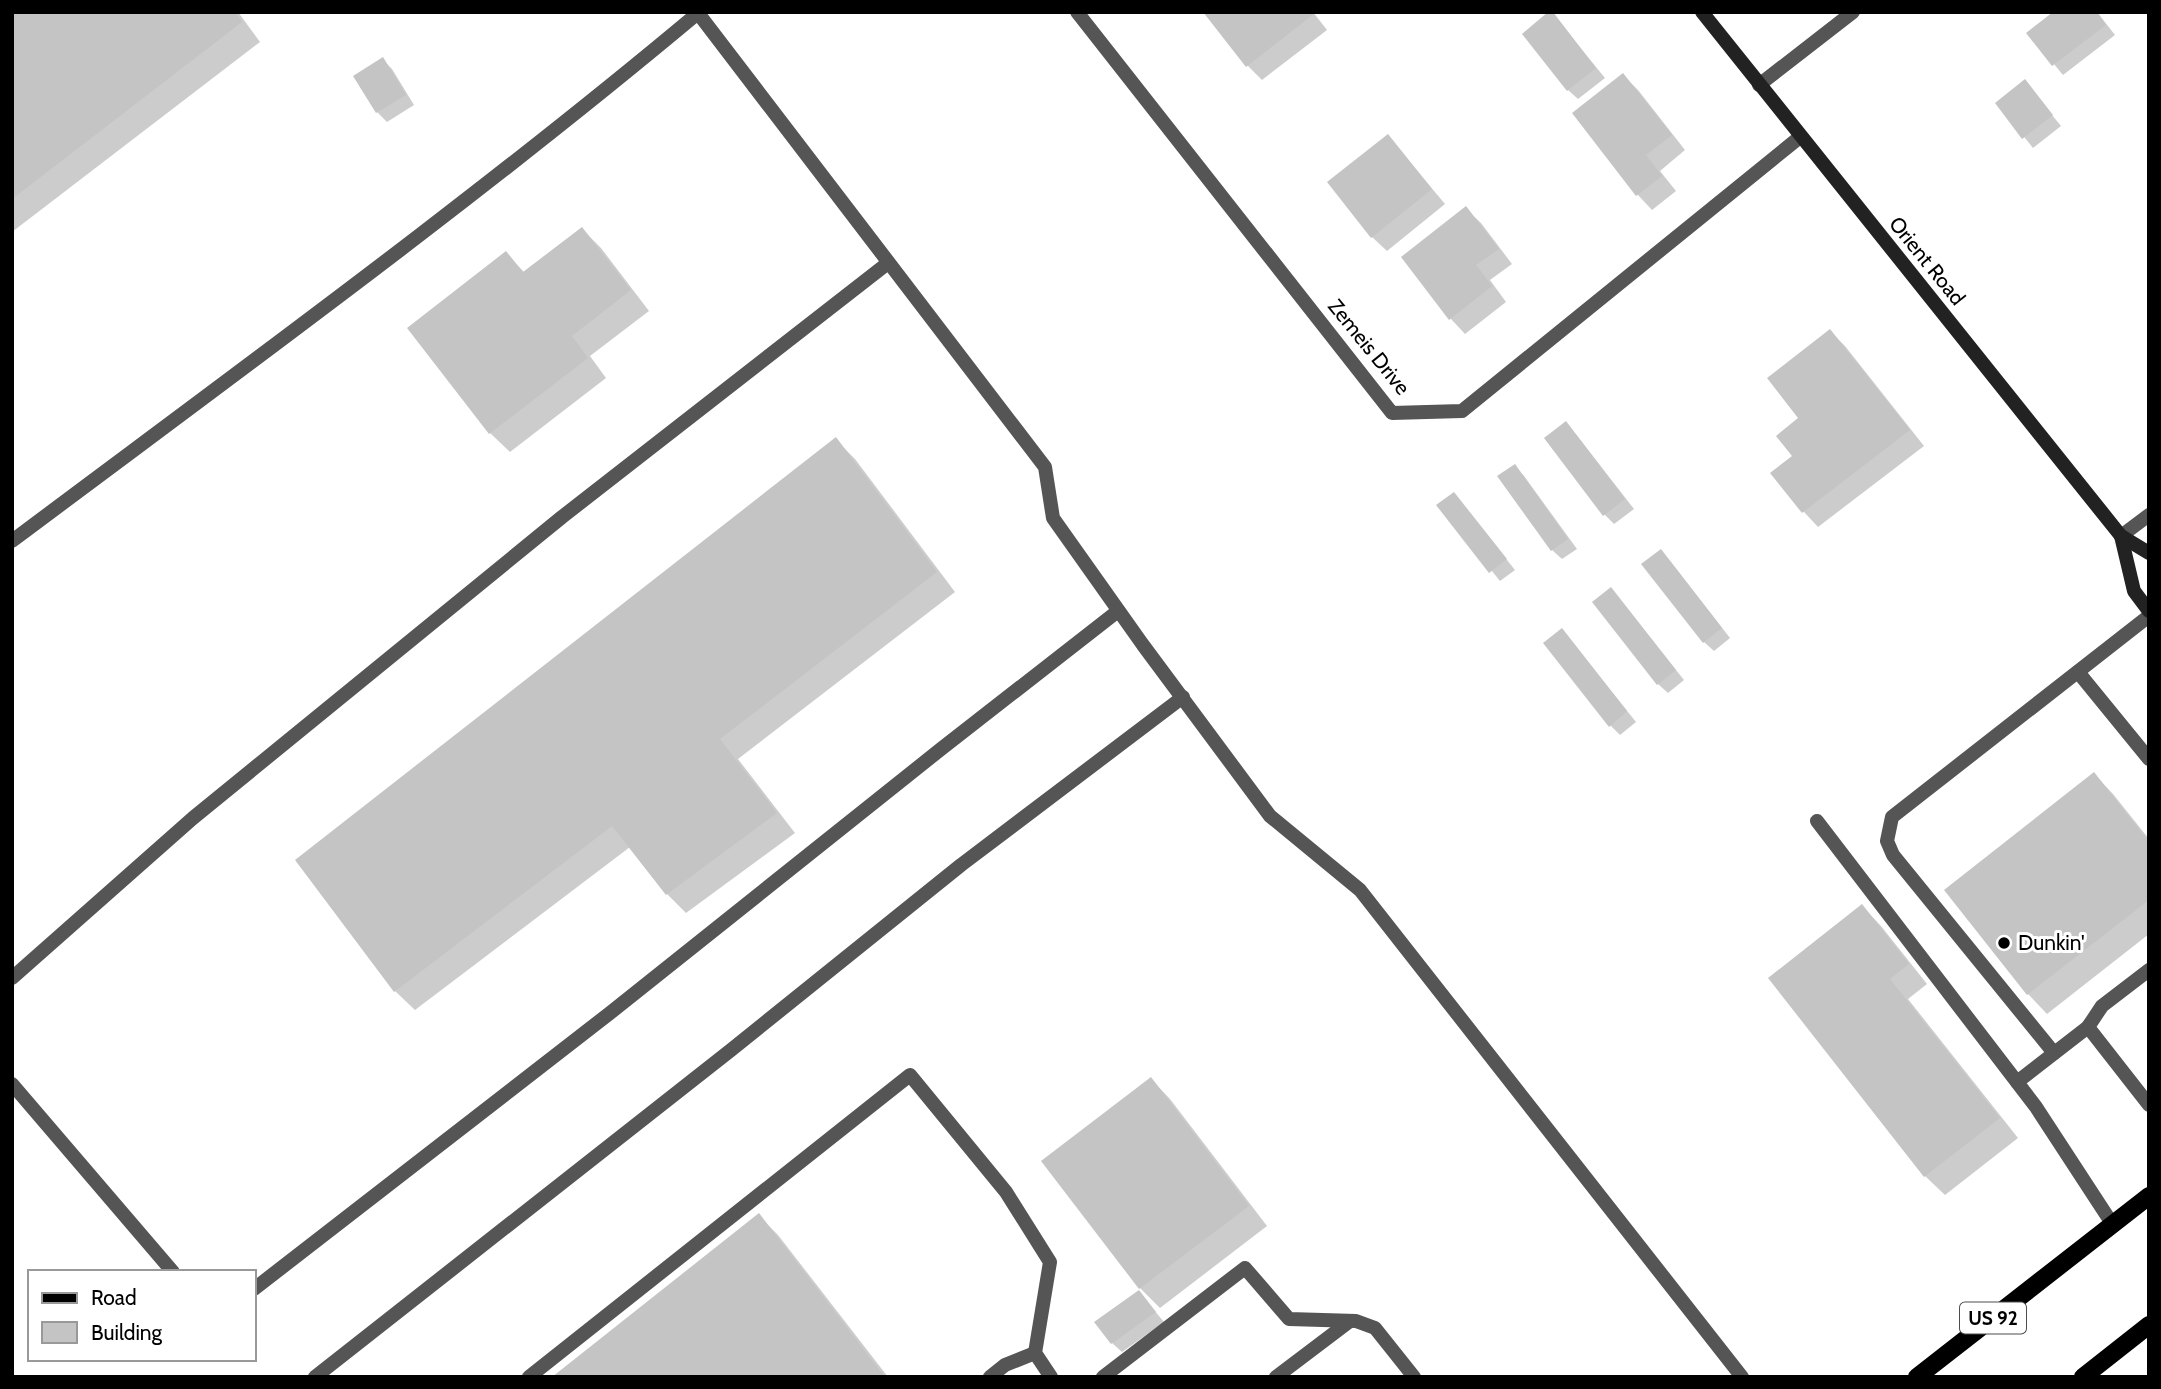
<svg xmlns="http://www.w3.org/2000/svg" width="2161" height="1389" font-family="Cabin,sans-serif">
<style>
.shadow{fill:#0003}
.building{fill:#c4c4c4}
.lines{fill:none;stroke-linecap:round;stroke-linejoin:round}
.lane{stroke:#555;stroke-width:14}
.street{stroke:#555;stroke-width:14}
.secondary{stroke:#222;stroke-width:14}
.primary{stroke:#000;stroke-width:18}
.poi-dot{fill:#000;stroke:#fff;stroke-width:2.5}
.labels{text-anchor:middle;stroke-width:6;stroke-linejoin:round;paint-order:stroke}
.shield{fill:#fff;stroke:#4c4c4c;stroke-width:2}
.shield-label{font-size:19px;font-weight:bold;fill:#000}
.street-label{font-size:21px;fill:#000;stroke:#fff}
.poi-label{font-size:21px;fill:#000;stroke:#fff;text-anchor:start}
</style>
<rect width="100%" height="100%" fill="#fff"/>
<!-- shadow -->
<g class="shadow">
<polygon points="12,12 238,12 260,42 12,232"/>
<polygon points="1205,12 1313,12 1327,30 1262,80 1248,66"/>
<polygon points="1551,12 1605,78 1578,99 1568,90"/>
<polygon points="2055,12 2097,12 2115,35 2063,75 2028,33"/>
<polygon points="383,60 392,69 414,105 387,122 377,112"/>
<polygon points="1623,75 1638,90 1685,150 1660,171 1676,191 1652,210 1638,195 1574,114"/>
<polygon points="2025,82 2061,126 2033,148 1997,103"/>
<polygon points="1388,136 1445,204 1387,251 1372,237"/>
<polygon points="1466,209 1481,223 1512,264 1490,280 1506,302 1465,334 1451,319 1403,257"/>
<polygon points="582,229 601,248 649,311 590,356 606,378 510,452 490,433 506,254 525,273"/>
<polygon points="1830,331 1845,346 1924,446 1818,527 1804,512 1773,473 1794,457 1801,419"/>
<polygon points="1575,433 1634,509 1614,524 1605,515"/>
<polygon points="836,440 855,459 955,592 738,759 795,833 686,913 667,894 630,847 415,1010 395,991 298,861"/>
<polygon points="1514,466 1524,476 1577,549 1562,559 1552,550"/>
<polygon points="1454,494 1515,570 1500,581 1439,505"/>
<polygon points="1670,561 1730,638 1714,651 1704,642"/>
<polygon points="1611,589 1684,680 1668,693 1658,684"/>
<polygon points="1562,630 1636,722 1620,735 1610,725"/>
<polygon points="2094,774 2113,794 2149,839 2149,934 2047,1014 2028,994 1946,890"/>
<polygon points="1862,906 1881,926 1927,984 1908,999 2018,1138 1945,1195 1925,1176"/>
<polygon points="1151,1079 1170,1099 1267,1226 1160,1308 1140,1288 1043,1161"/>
<polygon points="759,1216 778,1235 888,1377 555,1377"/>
<polygon points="1139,1292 1164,1322 1122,1352 1112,1343"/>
</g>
<!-- building -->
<g class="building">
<polygon points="12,12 235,12 242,22 12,199"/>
<polygon points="1203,12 1312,12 1314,14 1246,67"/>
<polygon points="1548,12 1553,12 1596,68 1567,91 1522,34"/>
<polygon points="2053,12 2097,12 2106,25 2052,66 2026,33"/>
<polygon points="383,57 406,95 376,113 353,76"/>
<polygon points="1623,73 1672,135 1646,155 1662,176 1636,196 1572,113"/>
<polygon points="2025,79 2053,115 2022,139 1995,103"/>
<polygon points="1388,134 1432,189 1371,238 1327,182"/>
<polygon points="1466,206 1499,249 1476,265 1492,286 1449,320 1401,257"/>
<polygon points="582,227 631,290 572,336 588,358 489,434 407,328 506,251 523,272"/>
<polygon points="1830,329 1910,430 1802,513 1770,473 1792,456 1776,436 1798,418 1767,378"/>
<polygon points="1566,421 1625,499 1603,516 1544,438"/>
<polygon points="836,437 937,572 720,739 777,813 666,895 612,826 394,992 295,860"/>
<polygon points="1515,464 1568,539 1551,551 1497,476"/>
<polygon points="1454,492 1507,559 1489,573 1436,505"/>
<polygon points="1661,549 1722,628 1703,643 1641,564"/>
<polygon points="1611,587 1676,670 1657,685 1592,602"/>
<polygon points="1562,628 1627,711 1609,727 1543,643"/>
<polygon points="2094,772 2149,842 2149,900 2027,995 1944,890"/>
<polygon points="1862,904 1909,964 1890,979 2000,1118 1924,1177 1768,978"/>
<polygon points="1151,1077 1249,1206 1139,1289 1041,1161"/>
<polygon points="759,1213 885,1377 552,1377"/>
<polygon points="1139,1290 1156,1312 1111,1344 1094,1322"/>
</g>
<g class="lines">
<!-- lane -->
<g class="lane">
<path d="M12,541C243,368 477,198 698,13L1045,467L1053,518L1143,645L1270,816L1360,890L1742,1377"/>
<polyline points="2078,672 2149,759"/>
<polyline points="1817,821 2036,1107 2113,1225"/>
<polyline points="2149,970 2102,1006 2088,1027 2149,1105"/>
<polyline points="12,978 193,818 562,517 888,263"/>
<polyline points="2054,1053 1893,855 1887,841 1892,817 2149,616"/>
<polyline points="2017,1082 2088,1027"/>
<polyline points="12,1084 173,1272"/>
<polyline points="254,1289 610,1013 941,749 1118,611"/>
<polyline points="315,1377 731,1050 961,865 1183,697"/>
<polyline points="529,1377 910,1075 1006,1192 1050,1262 1035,1353 1051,1377"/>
<polyline points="990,1377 1005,1365 1035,1353"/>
<polyline points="1103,1377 1245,1268 1289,1319 1356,1321 1375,1328 1414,1377"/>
<polyline points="1276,1377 1350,1321"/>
</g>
<!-- street -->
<g class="street">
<polyline points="1077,12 1392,413 1462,411 1800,137"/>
<polyline points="1759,85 1853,12"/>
<polyline points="2121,536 2149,515"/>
</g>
<!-- secondary -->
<g class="secondary">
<polyline points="1702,12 2121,536 2149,553"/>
<polyline points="2121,536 2134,591 2149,611"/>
</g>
<!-- primary -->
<g class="primary">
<polyline points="1917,1377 2149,1196"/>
<polyline points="2083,1377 2149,1325"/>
</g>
</g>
<!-- markers -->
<circle class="poi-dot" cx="2004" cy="943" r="7"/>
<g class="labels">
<!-- shield labels -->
<rect class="shield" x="1960" y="1302.5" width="66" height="31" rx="5"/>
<g class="shield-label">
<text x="1993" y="1325">US 92</text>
</g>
<!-- street labels -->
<g class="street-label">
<text transform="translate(1927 261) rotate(51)" y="7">Orient Road</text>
<text transform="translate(1369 347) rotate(51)" y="7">Zemeis Drive</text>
</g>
<!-- poi labels -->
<g class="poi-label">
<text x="2018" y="950">Dunkin'</text>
</g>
</g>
<!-- border -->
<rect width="2161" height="1389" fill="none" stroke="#000000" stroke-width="28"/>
<!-- legend -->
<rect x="28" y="1270" width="228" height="91" fill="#ffffff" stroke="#999999" stroke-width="2"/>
<rect x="42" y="1293" width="35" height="10" fill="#000000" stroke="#999999" stroke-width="2"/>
<text x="91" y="1305" font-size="21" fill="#000000">Road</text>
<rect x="42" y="1322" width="35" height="21" fill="#c4c4c4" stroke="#999999" stroke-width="2"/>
<text x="91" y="1340" font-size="21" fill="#000000">Building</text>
</svg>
